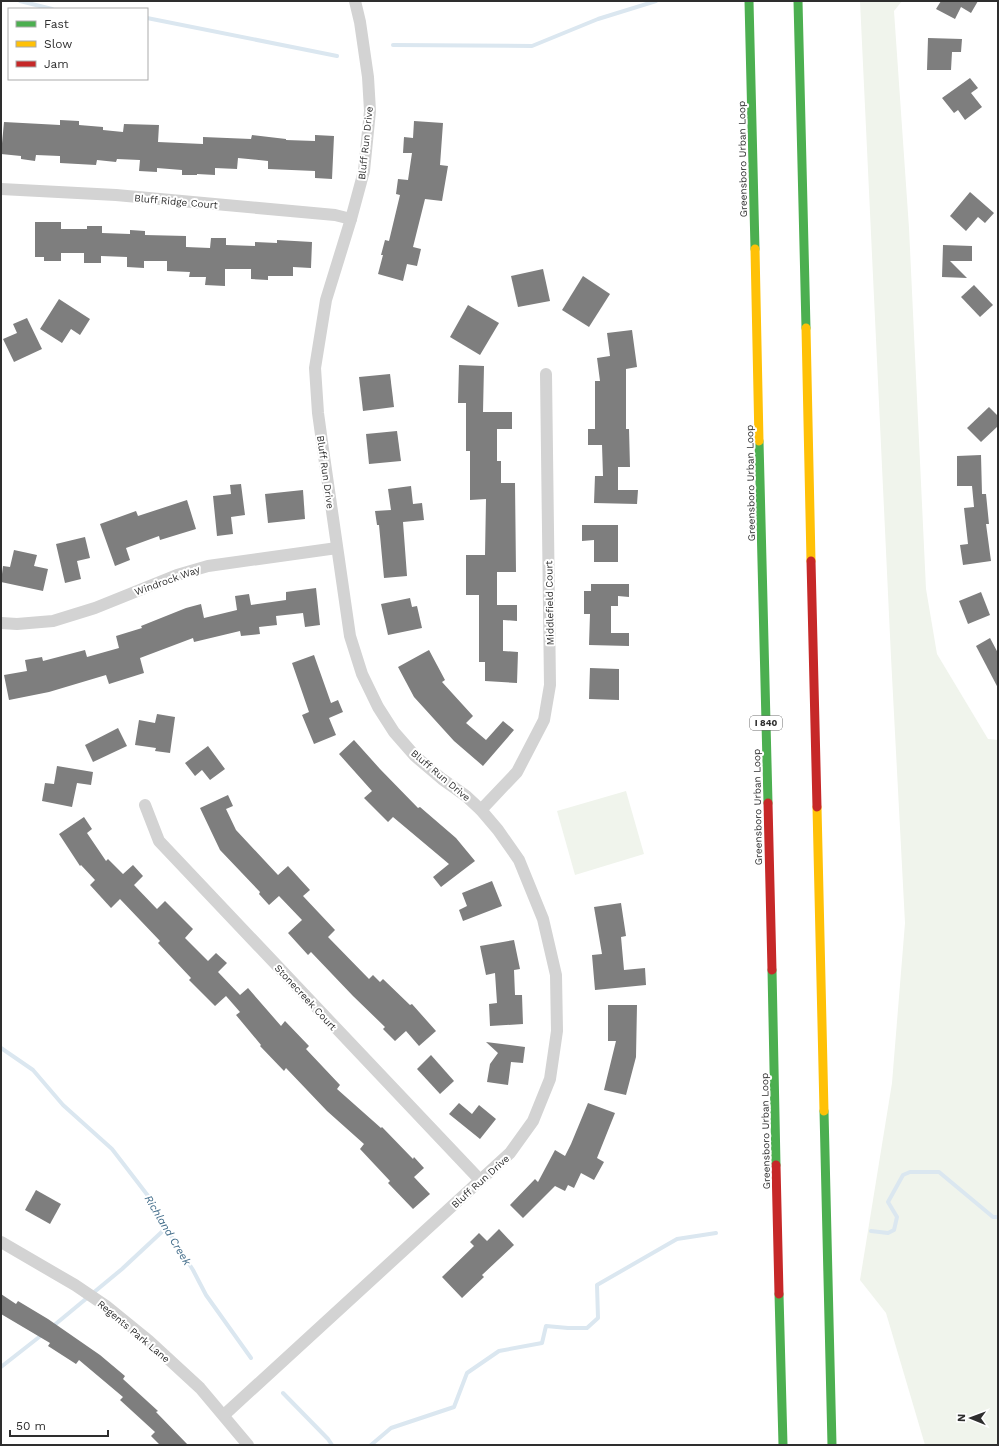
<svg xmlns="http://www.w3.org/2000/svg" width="999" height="1446" font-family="'Work Sans',sans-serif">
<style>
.green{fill:#f0f4ec}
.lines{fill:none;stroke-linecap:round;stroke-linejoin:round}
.stream{stroke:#dbe7f0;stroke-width:4}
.building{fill:#7e7e7e}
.street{stroke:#d3d3d3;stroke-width:12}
.fast{stroke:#4caf50;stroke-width:9}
.slow{stroke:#ffc107;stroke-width:9}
.jam{stroke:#c62828;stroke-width:9}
.labels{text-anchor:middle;stroke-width:4;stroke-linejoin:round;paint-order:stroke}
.shield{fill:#fff;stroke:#6d6d6d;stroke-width:1}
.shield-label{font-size:9px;font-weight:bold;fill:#2e2e2e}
.street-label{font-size:10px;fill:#2e2e2e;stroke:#fff}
.water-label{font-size:11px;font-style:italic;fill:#436d8a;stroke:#fff}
</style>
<rect width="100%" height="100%" fill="#fff"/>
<!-- green -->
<g class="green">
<polygon points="860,1 902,1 894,11 909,228 926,589 937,654 988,739 998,740 998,1445 925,1445 886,1313 860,1280 892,1083 905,923 891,657"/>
<polygon points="626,791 644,854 575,875 557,811"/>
</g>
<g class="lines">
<!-- stream -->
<g class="stream">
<polyline points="20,1 52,9"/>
<polyline points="147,18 337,56"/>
<polyline points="393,45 532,46 598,19 656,1"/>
<polyline points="1,1048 33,1070 63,1105 112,1149 152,1201 166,1228 193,1270 206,1295 251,1358"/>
<polyline points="871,1231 888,1233 894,1230 897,1217 888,1202 903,1175 910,1172 939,1172 993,1217 998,1217"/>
<polyline points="52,1327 122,1269 166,1228"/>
<polyline points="1,1367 43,1334"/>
<polyline points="283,1393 328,1439 332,1445"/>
<polyline points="371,1445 391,1428 454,1407 467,1373 499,1351 542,1343 546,1326 568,1328 587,1328 598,1318 597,1285 677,1239 716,1233"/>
</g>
</g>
<!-- building -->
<g class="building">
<polygon points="941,1 978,1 971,13 961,7 955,19 936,9"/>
<polygon points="928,38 962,39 961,52 952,52 951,70 927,70"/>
<polygon points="970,78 978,88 971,93 982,107 965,120 958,110 954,113 942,98"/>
<polygon points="60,120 79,121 79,125 103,127 103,130 123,132 124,124 159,125 158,142 203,144 203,137 251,139 252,135 286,139 286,140 315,141 315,135 334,136 332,179 315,178 315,171 268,169 268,161 238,158 237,169 215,168 215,175 197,174 197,175 182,175 182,170 157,168 157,172 139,171 140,160 117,159 116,162 97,160 96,165 60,163 60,156 36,155 35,161 21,159 21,156 1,154 4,122 60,125"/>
<polygon points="414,121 443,123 440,165 448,166 442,201 425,199 413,247 421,249 417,266 407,264 403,281 378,274 383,255 381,255 385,240 389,241 400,195 396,194 398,179 408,180 412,153 403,153 404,137 413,138"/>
<polygon points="970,192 994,213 985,223 978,217 966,231 950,216"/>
<polygon points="35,222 61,222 61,229 87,229 87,226 102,226 102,233 130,234 130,230 145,231 145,235 186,236 186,247 210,248 211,238 226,238 226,245 255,246 255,242 277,243 277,240 312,242 311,268 293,267 293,276 268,276 268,280 251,279 251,269 225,269 225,286 205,285 206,277 189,277 190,272 167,271 167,261 144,261 144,268 127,267 127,257 101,256 101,263 84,263 84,253 61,253 61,261 44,261 44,257 35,257"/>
<polygon points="943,245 972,246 972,261 950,261 967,278 942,277"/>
<polygon points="543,269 550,301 518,307 511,276"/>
<polygon points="583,276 610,294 589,327 562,310"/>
<polygon points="974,285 993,305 980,317 961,297"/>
<polygon points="59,299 90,319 80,335 71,329 62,343 40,329"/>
<polygon points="468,305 499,323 480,355 450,337"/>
<polygon points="27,318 42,349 14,362 3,339 17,333 13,324"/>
<polygon points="632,330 637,367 626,369 626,429 629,429 630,467 618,467 618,490 638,490 637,504 594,503 595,476 603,476 602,445 588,445 588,429 595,429 595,381 600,381 597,358 610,356 607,333"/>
<polygon points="459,365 484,366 483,412 512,412 512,429 497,429 497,461 501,461 501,483 515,483 516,572 497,572 497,605 517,605 517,621 503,620 503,651 518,652 517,683 485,681 485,662 479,662 479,595 466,595 466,555 485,555 486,499 470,500 470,451 466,451 466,403 458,403"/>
<polygon points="390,374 394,407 363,411 359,377"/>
<polygon points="989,407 998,416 998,426 981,442 967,428"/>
<polygon points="397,431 401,461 369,464 366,434"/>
<polygon points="981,455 982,494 986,494 989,524 986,524 991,561 963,565 960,545 968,544 964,508 974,507 972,486 957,486 957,456"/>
<polygon points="241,484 245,515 231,517 233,534 217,536 213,496 231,494 230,485"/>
<polygon points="411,486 413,504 422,503 424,520 403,522 407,576 384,578 379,525 377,525 375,511 391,510 388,489"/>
<polygon points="303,490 305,519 268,523 265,494"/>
<polygon points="187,500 196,529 160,540 159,536 126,548 130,560 115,566 100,524 136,511 138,516"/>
<polygon points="582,525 618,525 618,562 594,562 594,540 582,541"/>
<polygon points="85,537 90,558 77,561 81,579 65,583 56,544"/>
<polygon points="14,550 37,555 34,566 48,569 43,591 1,582 3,566 10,567"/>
<polygon points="591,584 629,584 629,597 618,596 618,606 611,606 611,633 629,633 629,646 589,645 590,614 584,614 584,591 591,591"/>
<polygon points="316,588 320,625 305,627 303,613 276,616 277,625 259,627 260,634 241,636 240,631 194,642 193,638 140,658 144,673 109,684 106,675 49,692 9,700 4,675 27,671 25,660 42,657 43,661 85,650 87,657 119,648 116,636 142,628 141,626 186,608 201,604 204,618 237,610 235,596 249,594 251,605 286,600 286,592"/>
<polygon points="981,592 990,615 968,624 959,601"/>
<polygon points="410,598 412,607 417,606 422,628 388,635 381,604"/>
<polygon points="990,638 998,653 998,688 976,646"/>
<polygon points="429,650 445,680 442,682 473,716 466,723 486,740 503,721 514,730 483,766 454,741 414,697 398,667"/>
<polygon points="314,655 331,703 338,700 343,712 329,718 336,735 314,744 302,715 309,712 292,663"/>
<polygon points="590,668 619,669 619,700 589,699"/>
<polygon points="157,714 175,717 170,753 155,751 156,748 135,745 139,720 155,723"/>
<polygon points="118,728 127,746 93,762 85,745"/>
<polygon points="354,740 380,769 418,808 420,807 456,838 475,861 441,887 433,877 449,864 393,817 388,822 364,798 372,791 339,754"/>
<polygon points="208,746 225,769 210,780 202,770 195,776 185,763"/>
<polygon points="57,766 93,772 91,785 77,783 72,807 42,801 45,783 54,784"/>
<polygon points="228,795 233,806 226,809 236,830 278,875 288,866 310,890 303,896 335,930 328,937 369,979 373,975 380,982 383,979 410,1005 412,1004 436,1031 419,1046 406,1031 395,1041 383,1029 385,1027 353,996 311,952 308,955 288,933 302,920 279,896 269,905 259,894 260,892 220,850 200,808"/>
<polygon points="84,817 92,829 87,833 106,861 108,859 123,874 133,865 143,876 134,885 157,909 165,901 193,929 185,938 208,961 216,953 227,963 218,972 240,995 248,988 281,1026 285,1021 309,1046 306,1049 340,1085 337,1089 381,1128 382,1127 413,1159 414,1157 424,1168 414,1177 430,1194 413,1209 388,1183 390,1181 360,1149 364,1144 327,1111 286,1068 284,1071 260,1046 261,1045 236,1015 240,1012 226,996 215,1006 189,980 191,978 158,943 160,941 120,899 111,908 90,885 95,880 81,865 80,866 59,834"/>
<polygon points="492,881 502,906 463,921 459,910 467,906 462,893"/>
<polygon points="621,903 626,936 621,937 624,970 645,968 646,985 595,990 592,955 602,954 594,907"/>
<polygon points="514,940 520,969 514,970 515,995 522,995 523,1024 490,1026 489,1004 497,1003 495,973 486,975 480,946"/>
<polygon points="608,1005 637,1005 636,1057 626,1095 604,1090 616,1041 608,1041"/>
<polygon points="486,1042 525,1047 523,1063 511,1062 508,1085 487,1082 490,1064 498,1053"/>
<polygon points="431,1055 454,1081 440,1094 417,1069"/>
<polygon points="459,1103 472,1114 479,1105 496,1119 480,1139 449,1114"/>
<polygon points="588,1103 615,1113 597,1158 604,1162 594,1180 581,1173 574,1188 568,1185 565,1191 555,1186 523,1218 510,1205 535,1179 538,1182 555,1150 565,1156 571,1144"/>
<polygon points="36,1190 61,1204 50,1224 25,1210"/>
<polygon points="499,1229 514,1245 482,1275 484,1277 462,1298 442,1277 474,1246 470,1242 479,1233 487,1241"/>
<polygon points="1,1294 16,1304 18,1301 48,1319 100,1355 125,1376 123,1379 158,1411 156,1412 188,1445 160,1445 151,1436 155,1432 120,1400 123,1397 79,1360 76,1364 48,1346 50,1343 1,1314"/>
</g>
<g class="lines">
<!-- street -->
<g class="street">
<polyline points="1,189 116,195 335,215 351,219"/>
<polyline points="1,623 17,624 53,621 95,608 177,575 208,566 337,548"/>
<polyline points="145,805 159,841 480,1180"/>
<polyline points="481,810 517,772 544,720 550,685 546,374"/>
<polyline points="1,1242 75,1285 106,1306 149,1341 200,1388 248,1445"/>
<polyline points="224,1415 510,1153 533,1121 550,1079 557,1031 556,975 543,919 519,860 498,830 481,810 466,796 442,779 415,756 394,732 378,707 362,674 350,636 323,449 318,413 315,368 326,300 351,219 364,171 370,111 368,77 360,22 355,1"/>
</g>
<!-- fast -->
<g class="fast">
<polyline points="749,1 755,249"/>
<polyline points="798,1 806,328"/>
<polyline points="759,441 768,803"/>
<polyline points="772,970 776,1165"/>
<polyline points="824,1111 832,1445"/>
<polyline points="779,1294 783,1445"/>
</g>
<!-- slow -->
<g class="slow">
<polyline points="755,249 759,441"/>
<polyline points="806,328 811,561"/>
<polyline points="817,807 824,1111"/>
</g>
<!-- jam -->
<g class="jam">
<polyline points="811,561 817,807"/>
<polyline points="768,803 772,970"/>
<polyline points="776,1165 779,1294"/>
</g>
</g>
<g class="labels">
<!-- shield labels -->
<rect class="shield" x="750" y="716" width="32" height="14" rx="3"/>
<g class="shield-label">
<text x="766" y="726">I 840</text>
</g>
<!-- street labels -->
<g class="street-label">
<text transform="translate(365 143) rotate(-84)" y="4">Bluff Run Drive</text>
<text transform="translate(742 159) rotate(-91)" y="4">Greensboro Urban Loop</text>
<text transform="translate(176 201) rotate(5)" y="4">Bluff Ridge Court</text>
<text transform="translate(326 472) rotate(82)" y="4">Bluff Run Drive</text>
<text transform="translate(750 483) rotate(-91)" y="4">Greensboro Urban Loop</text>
<text transform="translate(167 580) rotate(-20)" y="4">Windrock Way</text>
<text transform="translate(549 603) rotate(-91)" y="4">Middlefield Court</text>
<text transform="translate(441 775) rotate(40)" y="4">Bluff Run Drive</text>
<text transform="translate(757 807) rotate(-91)" y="4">Greensboro Urban Loop</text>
<text transform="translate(306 997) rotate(47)" y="4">Stonecreek Court</text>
<text transform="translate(765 1131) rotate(-91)" y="4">Greensboro Urban Loop</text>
<text transform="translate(480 1181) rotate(-42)" y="4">Bluff Run Drive</text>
<text transform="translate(134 1331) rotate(40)" y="4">Regents Park Lane</text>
</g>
<!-- water labels -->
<g class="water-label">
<text transform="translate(168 1230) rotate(59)" y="4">Richland Creek</text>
</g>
</g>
<!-- border -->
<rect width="999" height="1446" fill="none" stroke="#2e2e2e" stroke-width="4"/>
<!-- legend -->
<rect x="8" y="8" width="140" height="72" fill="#ffffff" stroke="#ababab"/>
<rect x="16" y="21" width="20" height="6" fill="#4caf50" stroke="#ababab"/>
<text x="44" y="28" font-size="12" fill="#2e2e2e">Fast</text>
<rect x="16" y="41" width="20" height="6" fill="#ffc107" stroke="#ababab"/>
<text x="44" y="48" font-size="12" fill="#2e2e2e">Slow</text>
<rect x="16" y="61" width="20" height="6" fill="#c62828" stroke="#ababab"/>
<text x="44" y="68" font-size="12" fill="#2e2e2e">Jam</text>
<!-- north arrow -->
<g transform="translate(971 1418) rotate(271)" stroke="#ffffff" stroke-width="3" paint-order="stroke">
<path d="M0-3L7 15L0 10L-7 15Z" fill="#2e2e2e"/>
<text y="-6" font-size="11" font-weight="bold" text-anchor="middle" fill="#2e2e2e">N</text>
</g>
<!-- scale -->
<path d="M10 1430v6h98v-6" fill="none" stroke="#2e2e2e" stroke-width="2"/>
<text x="16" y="1430" font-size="12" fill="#2e2e2e" stroke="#ffffff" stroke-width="3" paint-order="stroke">50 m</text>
</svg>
